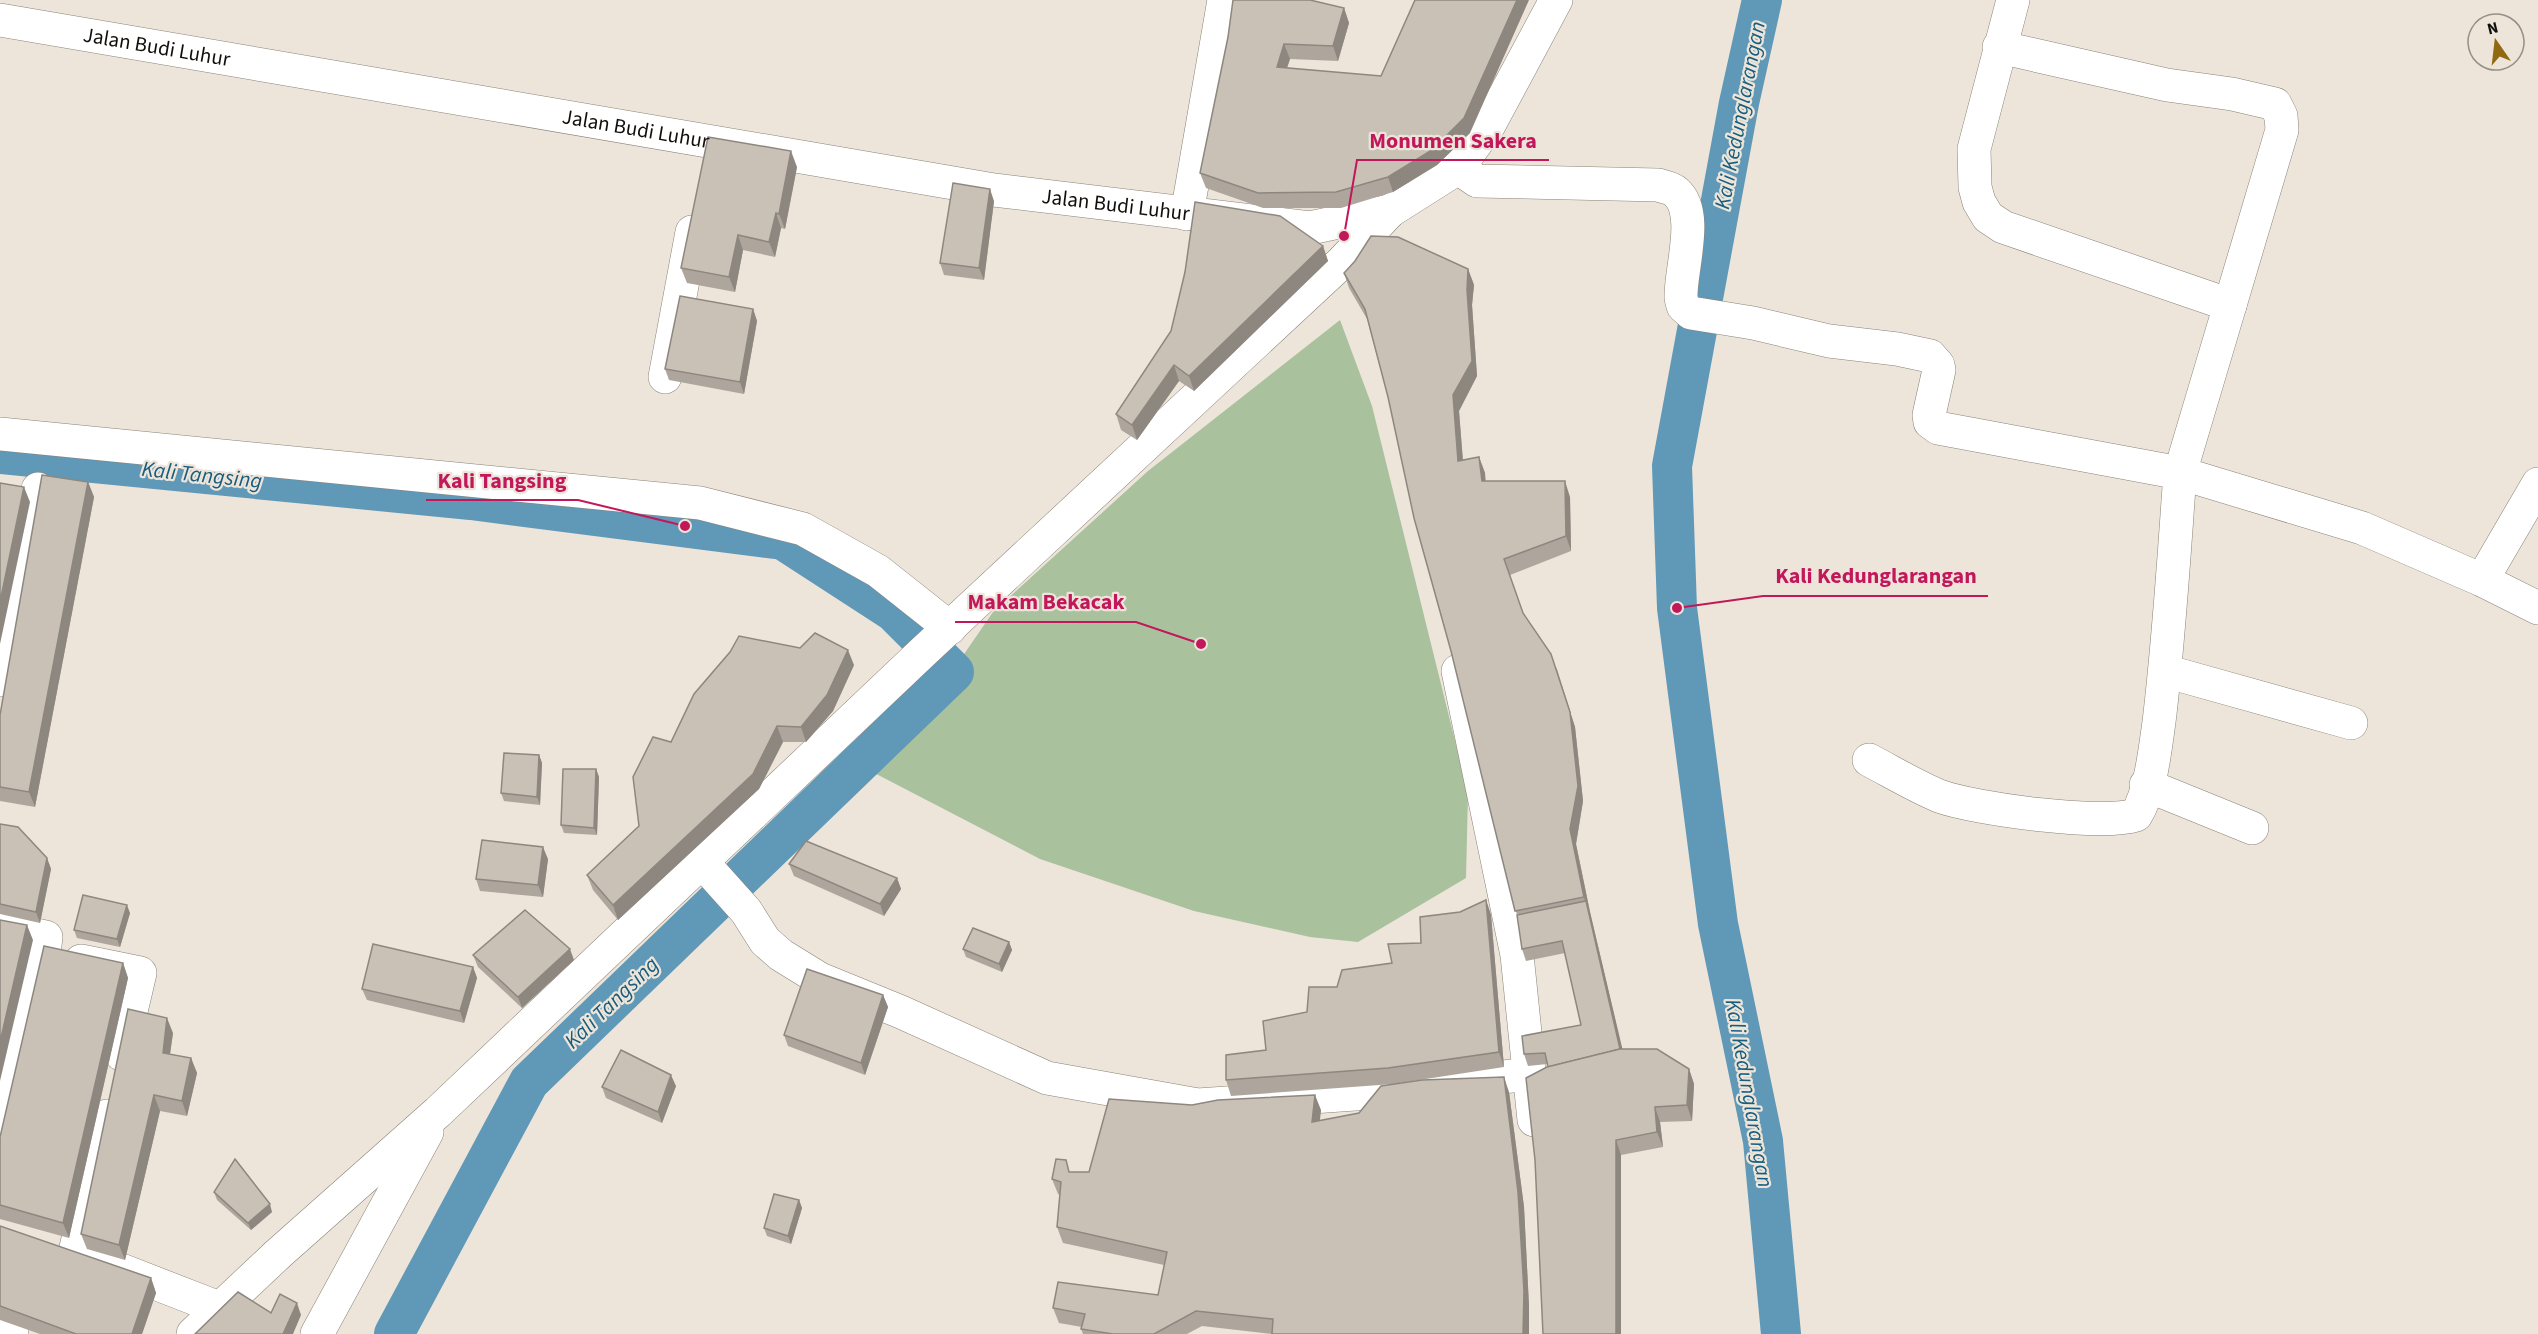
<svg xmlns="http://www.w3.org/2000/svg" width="2538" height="1334" font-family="'Source Sans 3',sans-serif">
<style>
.green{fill:#a9c19d}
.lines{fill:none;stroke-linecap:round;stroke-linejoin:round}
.river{stroke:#6098b8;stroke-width:40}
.minor-casing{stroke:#8a8278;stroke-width:34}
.minor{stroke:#fff;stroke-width:33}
.wall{fill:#aea69d}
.shaded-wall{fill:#8d877f}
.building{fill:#cac1b6;stroke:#8d877f;stroke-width:1.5}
.labels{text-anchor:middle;stroke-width:4.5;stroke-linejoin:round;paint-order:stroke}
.street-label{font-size:21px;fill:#110e0b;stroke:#ede5d9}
.water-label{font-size:22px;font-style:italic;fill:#185d7e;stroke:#ede5d9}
.leader{fill:none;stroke:#c2185b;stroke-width:2}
.callout-dot{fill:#c2185b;stroke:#ede5d9;stroke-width:2}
.callout-label{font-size:22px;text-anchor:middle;font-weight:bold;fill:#c2185b;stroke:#ede5d9;stroke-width:4.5;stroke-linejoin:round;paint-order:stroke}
</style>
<rect width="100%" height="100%" fill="#ede5d9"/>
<!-- green -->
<polygon class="green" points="1340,320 1372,406 1468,793 1466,878 1358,942 1310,937 1194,911 1040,859 857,764 949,676 993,612 1148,471"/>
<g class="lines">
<!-- river -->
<g class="river">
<polyline points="1762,0 1739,103 1672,466 1677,608 1718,924 1763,1141 1781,1334"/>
<polyline points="0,454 471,500 783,540 894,612 954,672 529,1082 394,1334"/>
</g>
<!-- minor casing -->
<g class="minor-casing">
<g id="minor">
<polyline points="2013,0 1974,149 1975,187 1979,202 1988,217 2003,227 2230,305 2180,473 2362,528 2482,580 2538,608"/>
<path id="s1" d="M0,20L994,190L1310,228L1390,211"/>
<polyline points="1999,47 2167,85 2232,94 2275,104 2281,116 2282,130 2230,305"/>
<path d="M1458,168L1477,181L1658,185C1664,187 1672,188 1676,192C1700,213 1680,270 1681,298L1683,306L1691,313L1753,323L1829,341L1897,349L1930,356L1938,365L1939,370L1929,415L1930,422L1938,428L2180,473C2174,556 2169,639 2159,722C2155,750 2151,791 2136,815C2102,826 1974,809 1939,796C1915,786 1892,772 1869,760"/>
<polyline points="1187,214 1224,0"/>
<polyline points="665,377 692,232"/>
<polyline points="0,434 700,503 803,529 878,571 950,628"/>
<polyline points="2482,580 2538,484"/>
<polyline points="1458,671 1517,955 1534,1120"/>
<polyline points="2165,671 2351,723"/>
<polyline points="0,680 38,489"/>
<polyline points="2146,785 2252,828"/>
<polyline points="703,863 746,911 765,941 781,955 820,979 901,1012 1047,1078 1198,1105 1355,1094 1529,1074"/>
<polyline points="0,927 46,937 44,953 0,1132"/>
<polyline points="81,961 140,973 121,1054"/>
<polyline points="107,1116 75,1252 219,1308"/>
<polyline points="0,1330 12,1334"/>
<polyline points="193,1334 278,1254 438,1112 924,651 1342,262 1390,211 1458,168 1489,125 1556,0"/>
<polyline points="317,1334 427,1132"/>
</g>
</g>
<!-- minor -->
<use href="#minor" class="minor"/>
</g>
<!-- wall -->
<g class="wall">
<polygon points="1344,8 1349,23 1338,61 1290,59 1287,68 1381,76 1470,133 1437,165 1393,192 1341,208 1263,208 1206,188 1200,173 1228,37"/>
<polygon points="797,167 785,229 781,228 775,257 743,250 735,292 687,283 681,268"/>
<polygon points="994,201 984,280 944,275 940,263"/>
<polygon points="1323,246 1328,261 1194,391 1179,381 1137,440 1121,430 1116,414 1171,331"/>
<polygon points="1468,269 1474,285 1472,305 1477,376 1459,411 1463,460 1479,457 1485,473 1485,481 1570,497 1571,551 1510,575 1523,614 1557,669 1575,727 1583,801 1576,844 1590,912 1622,1049 1689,1069 1694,1084 1692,1121 1660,1122 1663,1147 1621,1155 1548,1067 1547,1064 1528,1066 1524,1054 1581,1025 1565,953 1526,961 1522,949 1517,915 1388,397 1367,319 1349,288 1344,273"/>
<polygon points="753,309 757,321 744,394 669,380 665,369"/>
<polygon points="88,482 94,497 35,807 0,801 0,715"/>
<polygon points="854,665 833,711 806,742 783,742 759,789 618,920 593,890 587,875 639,826 671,742"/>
<polygon points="539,755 542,763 540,805 504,801 501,793"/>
<polygon points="596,769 599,777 597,835 564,833 561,825"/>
<polygon points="0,824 47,858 51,869 40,923 0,914"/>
<polygon points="548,859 543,897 480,891 476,879"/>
<polygon points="789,864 897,878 901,889 884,916 794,876"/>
<polygon points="1486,900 1491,915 1504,1067 1393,1084 1231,1096 1226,1080 1266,1050 1307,1012 1337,987 1392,963 1421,943 1460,912"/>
<polygon points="130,913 120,947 77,938 74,930"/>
<polygon points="1009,942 1012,950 1002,972 966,957 963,949"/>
<polygon points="473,955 574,960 522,1008 478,967"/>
<polygon points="123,963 128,978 69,1238 0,1219 0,1137"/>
<polygon points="473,967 477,978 464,1023 367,1000 362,989"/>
<polygon points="883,995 888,1007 865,1075 788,1046 784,1035"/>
<polygon points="173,1033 170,1054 191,1058 197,1073 187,1116 160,1111 125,1260 87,1249 81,1234"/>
<polygon points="676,1086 662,1123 606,1098 602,1087"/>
<polygon points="1509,1092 1524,1207 1529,1306 1529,1334 1272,1334 1202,1326 1187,1334 1083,1334 1081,1329 1082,1327 1059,1323 1053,1308 1158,1295 1164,1265 1063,1243 1057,1227 1060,1195 1058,1194 1052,1179 1070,1172 1089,1172 1192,1105 1321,1110 1319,1121"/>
<polygon points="214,1192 272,1212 251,1230 217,1200"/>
<polygon points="799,1200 802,1208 791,1244 767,1236 764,1228"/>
<polygon points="0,1226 151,1278 156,1293 142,1334 40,1334 0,1320"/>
</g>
<!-- shaded-wall -->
<g class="shaded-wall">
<polygon points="1517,0 1529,0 1470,133 1437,165 1393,192 1388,177"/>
<polygon points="1344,8 1349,23 1338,61 1333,46"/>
<polygon points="1284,44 1290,59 1282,82 1277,67"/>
<polygon points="791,151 797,167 785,229 779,214"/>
<polygon points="990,189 994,201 984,280 979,268"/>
<polygon points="776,213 781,228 775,257 769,242"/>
<polygon points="738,235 743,250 735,292 729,277"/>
<polygon points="1323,246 1328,261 1194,391 1189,376"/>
<polygon points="1468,269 1474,285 1472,305 1477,376 1459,411 1464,476 1458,461 1453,395 1467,290"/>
<polygon points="753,309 757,321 744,394 740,382"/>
<polygon points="1174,365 1179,381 1137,440 1132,425"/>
<polygon points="1479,457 1485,473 1487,496 1482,481"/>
<polygon points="1565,481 1570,497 1571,551 1566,536"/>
<polygon points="88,482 94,497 35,807 29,792"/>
<polygon points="24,487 30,502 0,644 0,602"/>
<polygon points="848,650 854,665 833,711 806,742 801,727"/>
<polygon points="1551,654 1575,727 1583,801 1576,844 1590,912 1626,1064 1621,1053 1584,897 1570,829"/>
<polygon points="777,726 783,742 759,789 618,920 613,905"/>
<polygon points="539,755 542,763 540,805 537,797"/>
<polygon points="596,769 599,777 597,835 594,828"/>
<polygon points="543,847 548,859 543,897 538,885"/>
<polygon points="47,858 51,869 40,923 36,912"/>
<polygon points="897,878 901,889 884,916 880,904"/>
<polygon points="1486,900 1491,915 1504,1067 1499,1052"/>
<polygon points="127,905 130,913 120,947 117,939"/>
<polygon points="27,925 33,940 0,1081 0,1042"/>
<polygon points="1009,942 1012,950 1002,972 999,964"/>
<polygon points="570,949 574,960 522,1008 518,997"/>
<polygon points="123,963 128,978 69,1238 63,1223"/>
<polygon points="473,967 477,978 464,1023 460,1011"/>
<polygon points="883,995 888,1007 865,1075 861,1063"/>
<polygon points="167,1018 173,1033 168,1068 163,1053"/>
<polygon points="191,1058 197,1073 187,1116 182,1101"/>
<polygon points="1689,1069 1694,1084 1692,1121 1687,1105"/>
<polygon points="671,1075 676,1086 662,1123 658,1112"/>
<polygon points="1504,1077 1509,1092 1524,1207 1529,1306 1529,1334 1523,1334"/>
<polygon points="154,1095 160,1111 125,1260 119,1245"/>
<polygon points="1315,1095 1321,1110 1318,1138 1312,1122"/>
<polygon points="1655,1107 1660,1122 1663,1147 1657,1132"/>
<polygon points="1616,1140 1621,1155 1621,1334 1616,1334"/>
<polygon points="799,1200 802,1208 791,1244 788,1236"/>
<polygon points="270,1204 272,1212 251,1230 248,1223"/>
<polygon points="151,1278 156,1293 142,1334 132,1334"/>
<polygon points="297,1303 301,1315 293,1334 283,1334"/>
</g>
<!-- building -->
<g class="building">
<polygon points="1233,0 1310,0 1344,8 1333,46 1284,44 1277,67 1381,76 1415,0 1517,0 1464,118 1432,150 1388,177 1336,192 1258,193 1200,173 1228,37"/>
<polygon points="708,137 791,151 779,214 776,213 769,242 738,235 729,277 681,268"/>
<polygon points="953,183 990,189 979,268 940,263"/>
<polygon points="1195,202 1280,216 1323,246 1189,376 1174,365 1132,425 1116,414 1171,331 1185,272"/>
<polygon points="1371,236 1398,237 1468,269 1467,290 1472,361 1453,395 1458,461 1479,457 1482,481 1565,481 1566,536 1504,559 1523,613 1551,654 1570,712 1578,786 1570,829 1584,897 1515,911 1451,651 1414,518 1388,397 1365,309 1344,273 1355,261"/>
<polygon points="680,296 753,309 740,382 665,369"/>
<polygon points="42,475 88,482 29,792 0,787 0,715"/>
<polygon points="0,483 24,487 0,602"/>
<polygon points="815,633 848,650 827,695 801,727 777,726 753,774 613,905 587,875 639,826 633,777 653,737 671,742 694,694 730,652 739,636 800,648"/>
<polygon points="504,753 539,755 537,797 501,793"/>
<polygon points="563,769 596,769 594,828 561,825"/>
<polygon points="0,824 18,827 47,858 36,912 0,904"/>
<polygon points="482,840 543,847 538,885 476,879"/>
<polygon points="806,841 897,878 880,904 789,864"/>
<polygon points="83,895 127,905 117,939 74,930"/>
<polygon points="1486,900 1499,1052 1388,1068 1226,1080 1226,1055 1266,1050 1263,1021 1307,1012 1309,987 1337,987 1342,970 1392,963 1388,944 1421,943 1420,917 1460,912"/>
<polygon points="1586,901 1620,1049 1548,1067 1545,1053 1524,1054 1522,1036 1581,1025 1562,941 1522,949 1517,915"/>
<polygon points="525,910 570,949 518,997 473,955"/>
<polygon points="0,920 27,925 0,1042"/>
<polygon points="973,928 1009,942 999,964 963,949"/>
<polygon points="373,944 473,967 460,1011 362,989"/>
<polygon points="44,946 123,963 63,1223 0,1205 0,1137"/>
<polygon points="807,969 883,995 861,1063 784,1035"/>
<polygon points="128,1009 167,1018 163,1053 191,1058 182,1101 154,1095 119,1245 81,1234"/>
<polygon points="1620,1049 1657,1049 1689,1069 1687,1105 1655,1107 1657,1132 1616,1140 1616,1334 1543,1334 1535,1160 1526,1078 1547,1067"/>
<polygon points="621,1050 671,1075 658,1112 602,1087"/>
<polygon points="1504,1077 1518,1192 1524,1291 1523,1334 1272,1334 1273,1319 1196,1311 1154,1334 1113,1334 1081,1329 1085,1314 1053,1308 1058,1282 1158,1295 1167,1252 1057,1227 1061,1182 1052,1179 1056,1159 1066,1160 1069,1172 1089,1172 1109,1099 1192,1105 1218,1100 1315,1095 1312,1122 1359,1113 1381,1086 1422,1080"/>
<polygon points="235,1159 270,1204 248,1223 214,1192"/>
<polygon points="774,1194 799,1200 788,1236 764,1228"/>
<polygon points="0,1226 151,1278 132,1334 76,1334 0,1306"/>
<polygon points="238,1292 271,1313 280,1294 297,1303 283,1334 195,1334"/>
</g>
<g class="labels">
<!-- street labels -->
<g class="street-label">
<text dy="7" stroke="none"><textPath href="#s1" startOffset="159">Jalan Budi Luhur</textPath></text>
<text dy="7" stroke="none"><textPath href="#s1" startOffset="645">Jalan Budi Luhur</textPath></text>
<text dy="7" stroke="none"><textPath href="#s1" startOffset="1131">Jalan Budi Luhur</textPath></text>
</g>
<!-- water labels -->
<g class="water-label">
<text transform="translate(1739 115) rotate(-79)" y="8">Kali Kedunglarangan</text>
<text transform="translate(202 474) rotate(6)" y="8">Kali Tangsing</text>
<text transform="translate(611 1002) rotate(-44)" y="8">Kali Tangsing</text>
<text transform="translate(1750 1093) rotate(80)" y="8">Kali Kedunglarangan</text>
</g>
</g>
<!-- callouts -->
<path class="leader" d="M1344 236L1357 160H1549M685 526L578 500H426M1677 608L1763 596H1988M1201 644L1136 622H955"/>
<g class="callout-dot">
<circle cx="1344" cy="236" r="6"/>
<circle cx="685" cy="526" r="6"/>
<circle cx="1677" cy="608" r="6"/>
<circle cx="1201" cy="644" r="6"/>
</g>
<g class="callout-label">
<text x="1453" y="148">Monumen Sakera</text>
<text x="502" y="488">Kali Tangsing</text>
<text x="1876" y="583">Kali Kedunglarangan</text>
<text x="1046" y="609">Makam Bekacak</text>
</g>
<!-- north arrow -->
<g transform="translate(2496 42) rotate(346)"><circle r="28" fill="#ede5d9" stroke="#958f87" stroke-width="1.5"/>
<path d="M0-4.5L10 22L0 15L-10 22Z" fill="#916910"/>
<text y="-9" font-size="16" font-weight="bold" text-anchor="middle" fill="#110e0b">N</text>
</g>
</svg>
